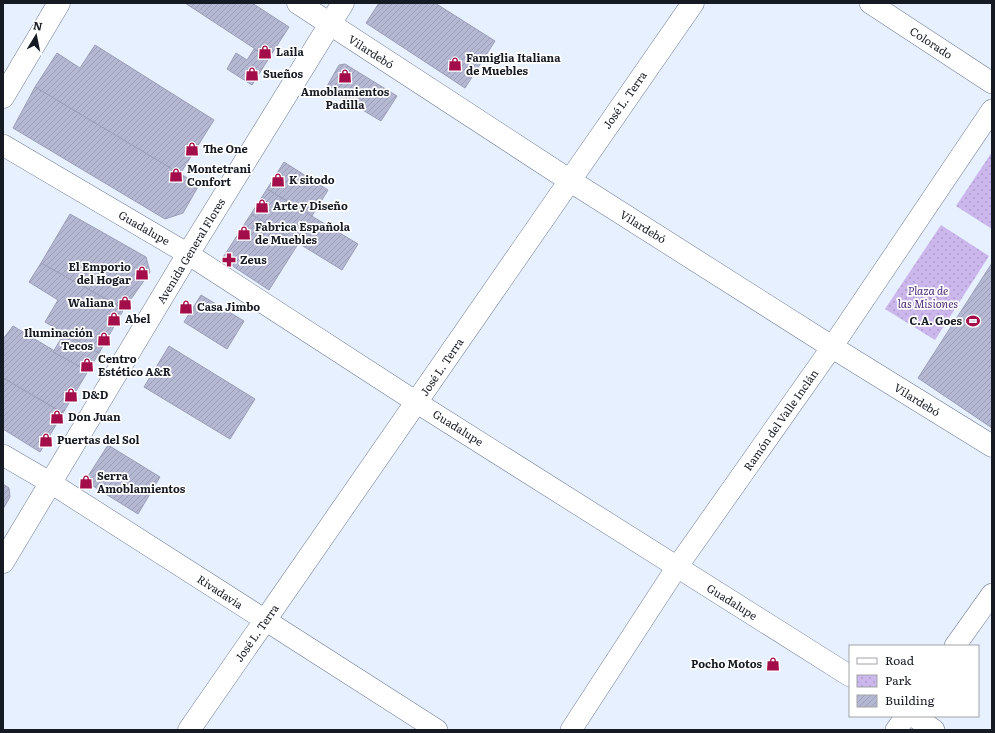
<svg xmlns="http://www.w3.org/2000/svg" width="995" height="733" font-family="Literata,serif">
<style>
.park{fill:url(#park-dots)}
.building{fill:url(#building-hatch);stroke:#9b9eb7}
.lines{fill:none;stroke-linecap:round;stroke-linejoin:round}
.minor-casing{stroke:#727f95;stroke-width:22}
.tertiary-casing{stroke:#727f95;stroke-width:23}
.secondary-casing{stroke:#727f95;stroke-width:23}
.minor{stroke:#fff;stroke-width:21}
.tertiary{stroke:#fff;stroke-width:22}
.secondary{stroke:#fff;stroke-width:22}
.labels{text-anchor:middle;stroke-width:3.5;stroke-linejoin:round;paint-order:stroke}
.street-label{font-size:11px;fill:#151a23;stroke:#fff}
.poi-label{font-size:11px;font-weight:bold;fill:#151a23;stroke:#fff;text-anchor:start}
.park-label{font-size:11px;font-style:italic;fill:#502d79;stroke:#fff}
</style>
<defs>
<pattern id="park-dots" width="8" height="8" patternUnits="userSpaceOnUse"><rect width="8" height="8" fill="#cbb7ec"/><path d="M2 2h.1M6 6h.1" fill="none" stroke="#ad9dca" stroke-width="1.8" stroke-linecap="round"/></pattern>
<pattern id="building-hatch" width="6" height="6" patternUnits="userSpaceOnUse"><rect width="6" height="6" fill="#b5b8d2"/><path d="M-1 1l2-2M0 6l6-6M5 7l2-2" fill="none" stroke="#9b9eb4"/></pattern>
</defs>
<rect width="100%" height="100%" fill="#e7f0ff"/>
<!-- park -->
<g class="park">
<polygon points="992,152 992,229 956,206"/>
<polygon points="941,225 989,256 935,340 885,309"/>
</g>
<!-- building -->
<g class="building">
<polygon points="185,3 252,3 289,27 269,58"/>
<polygon points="379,3 435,3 495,41 465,88 366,23"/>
<polygon points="95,45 214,120 180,174 35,87 57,53 80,68"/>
<polygon points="254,49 269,58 252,85 227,69 236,53 247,60"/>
<polygon points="345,64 397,96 381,121 326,88 339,65"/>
<polygon points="35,87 199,185 183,213 165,219 13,128"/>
<polygon points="284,162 328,190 312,216 267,189"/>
<polygon points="267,189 358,244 342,270 251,214"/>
<polygon points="70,214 146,257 150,272 124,309 41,263"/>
<polygon points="251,214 298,244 269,290 222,259"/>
<polygon points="41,263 124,309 99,353 45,322 58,300 29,282"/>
<polygon points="992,263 992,428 918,378"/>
<polygon points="201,295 244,321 227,349 184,322"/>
<polygon points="13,326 88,371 63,413 3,378 3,339"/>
<polygon points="64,334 99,353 88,371 53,352"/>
<polygon points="169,346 255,399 230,439 144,387"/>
<polygon points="3,378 63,413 40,452 3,429"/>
<polygon points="108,445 160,477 138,514 85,481"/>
<polygon points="3,484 9,488 10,497 3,509"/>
</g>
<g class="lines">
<!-- minor casing -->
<g class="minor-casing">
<g id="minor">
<polyline points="870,3 992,83"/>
<polyline points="3,145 188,254 427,409 850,676"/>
<polyline points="3,455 51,483 437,730"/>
<polyline points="955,646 992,594"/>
<polyline points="913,716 934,730"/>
<polyline points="571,730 677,567 832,347 992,110"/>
<polyline points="896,730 906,716"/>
</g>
</g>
<!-- tertiary casing -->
<g class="tertiary-casing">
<g id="tertiary">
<polyline points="298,3 569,180 832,347 992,446"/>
<polyline points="3,97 59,3"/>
<polyline points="189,730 693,3"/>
</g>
</g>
<!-- secondary casing -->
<g class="secondary-casing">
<polyline id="secondary" points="3,562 188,254 343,3"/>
</g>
<!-- minor -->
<use href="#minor" class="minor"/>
<!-- tertiary -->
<use href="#tertiary" class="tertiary"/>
<!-- secondary -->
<use href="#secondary" class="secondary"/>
</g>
<!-- icons -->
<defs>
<g id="shop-bare" transform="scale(1.08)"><path d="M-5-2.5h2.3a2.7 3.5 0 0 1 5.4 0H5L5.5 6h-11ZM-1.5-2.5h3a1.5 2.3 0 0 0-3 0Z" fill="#a30d4a" stroke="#fff" stroke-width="2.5" paint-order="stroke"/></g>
<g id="pharmacy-bare" transform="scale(1.08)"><path d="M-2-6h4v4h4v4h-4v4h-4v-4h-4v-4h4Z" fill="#a30d4a" stroke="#fff" stroke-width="2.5" paint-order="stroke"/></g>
<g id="stadium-bare" transform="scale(1.08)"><path d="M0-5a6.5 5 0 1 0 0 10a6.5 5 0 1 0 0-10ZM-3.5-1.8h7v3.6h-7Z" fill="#a30d4a" stroke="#fff" stroke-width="2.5" paint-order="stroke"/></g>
</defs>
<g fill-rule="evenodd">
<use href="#shop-bare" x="265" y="52"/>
<use href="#shop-bare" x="455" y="64"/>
<use href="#shop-bare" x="252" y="74"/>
<use href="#shop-bare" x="345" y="76"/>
<use href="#shop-bare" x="192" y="149"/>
<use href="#shop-bare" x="176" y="175"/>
<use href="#shop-bare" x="278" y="180"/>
<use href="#shop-bare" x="262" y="206"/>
<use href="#shop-bare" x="244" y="233"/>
<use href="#pharmacy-bare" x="229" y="260"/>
<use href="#shop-bare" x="142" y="273"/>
<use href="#shop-bare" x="125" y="303"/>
<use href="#shop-bare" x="186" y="307"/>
<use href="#shop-bare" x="114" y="319"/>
<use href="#stadium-bare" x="973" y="321"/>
<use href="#shop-bare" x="104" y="339"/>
<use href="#shop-bare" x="87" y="365"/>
<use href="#shop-bare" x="71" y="395"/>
<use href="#shop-bare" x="57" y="417"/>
<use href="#shop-bare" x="46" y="440"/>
<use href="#shop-bare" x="86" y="482"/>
<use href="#shop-bare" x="773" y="664"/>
</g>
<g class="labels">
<!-- street labels -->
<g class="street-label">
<text transform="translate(931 43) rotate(33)" y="4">Colorado</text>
<text transform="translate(371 52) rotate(33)" y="4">Vilardebó</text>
<text transform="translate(625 100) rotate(-55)" y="4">José L. Terra</text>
<text transform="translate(643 227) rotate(32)" y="4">Vilardebó</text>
<text transform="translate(144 228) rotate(30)" y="4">Guadalupe</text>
<text transform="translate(191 251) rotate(-59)" y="4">Avenida General Flores</text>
<text transform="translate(442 367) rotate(-56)" y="4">José L. Terra</text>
<text transform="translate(917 400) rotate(32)" y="4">Vilardebó</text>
<text transform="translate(781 420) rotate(-55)" y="4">Ramón del Valle Inclán</text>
<text transform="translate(458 428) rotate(32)" y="4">Guadalupe</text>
<text transform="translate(220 592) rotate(33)" y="4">Rivadavia</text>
<text transform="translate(732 602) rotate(32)" y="4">Guadalupe</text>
<text transform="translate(257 633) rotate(-55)" y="4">José L. Terra</text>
</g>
<!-- poi labels -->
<g class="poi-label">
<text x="276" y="56">Laila</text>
<text x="466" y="62">Famiglia Italiana<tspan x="466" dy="13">de Muebles</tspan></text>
<text x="263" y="78">Sueños</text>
<text x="345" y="96" text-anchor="middle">Amoblamientos<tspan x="345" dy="13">Padilla</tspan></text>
<text x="203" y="153">The One</text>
<text x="187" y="173">Montetrani<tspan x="187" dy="13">Confort</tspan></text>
<text x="289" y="184">K sitodo</text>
<text x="273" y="210">Arte y Diseño</text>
<text x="255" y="231">Fabrica Española<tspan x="255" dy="13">de Muebles</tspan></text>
<text x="240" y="264">Zeus</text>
<text x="131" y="271" text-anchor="end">El Emporio<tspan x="131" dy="13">del Hogar</tspan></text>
<text x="114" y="307" text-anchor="end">Waliana</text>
<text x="197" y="311">Casa Jimbo</text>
<text x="125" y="323">Abel</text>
<text x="962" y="325" text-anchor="end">C.A. Goes</text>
<text x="93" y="337" text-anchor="end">Iluminación<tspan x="93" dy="13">Tecos</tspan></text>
<text x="98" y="363">Centro<tspan x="98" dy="13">Estético A&amp;R</tspan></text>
<text x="82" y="399">D&amp;D</text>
<text x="68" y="421">Don Juan</text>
<text x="57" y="444">Puertas del Sol</text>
<text x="97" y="480">Serra<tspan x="97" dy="13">Amoblamientos</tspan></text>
<text x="762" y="668" text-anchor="end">Pocho Motos</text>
</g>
<!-- park labels -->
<g class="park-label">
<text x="928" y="295">Plaza de<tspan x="928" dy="13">las Misiones</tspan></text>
</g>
</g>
<!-- border -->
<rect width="995" height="733" fill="none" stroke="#151a23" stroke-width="8"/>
<!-- legend -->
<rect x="849" y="645" width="130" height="72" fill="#ffffff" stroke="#a1a3a7"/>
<rect x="857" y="658" width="20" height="6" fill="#ffffff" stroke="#a1a3a7"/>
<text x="885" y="665" font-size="12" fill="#151a23">Road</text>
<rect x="857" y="675" width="20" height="12" fill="url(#park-dots)" stroke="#a1a3a7"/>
<text x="885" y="685" font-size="12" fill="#151a23">Park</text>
<rect x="857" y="695" width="20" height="12" fill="url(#building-hatch)" stroke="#a1a3a7"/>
<text x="885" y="705" font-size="12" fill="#151a23">Building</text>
<!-- north arrow -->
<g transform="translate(36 36) rotate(10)" stroke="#ffffff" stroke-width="3" paint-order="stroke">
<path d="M0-3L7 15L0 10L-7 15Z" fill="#151a23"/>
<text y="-6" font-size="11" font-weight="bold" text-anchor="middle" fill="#151a23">N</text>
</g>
</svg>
